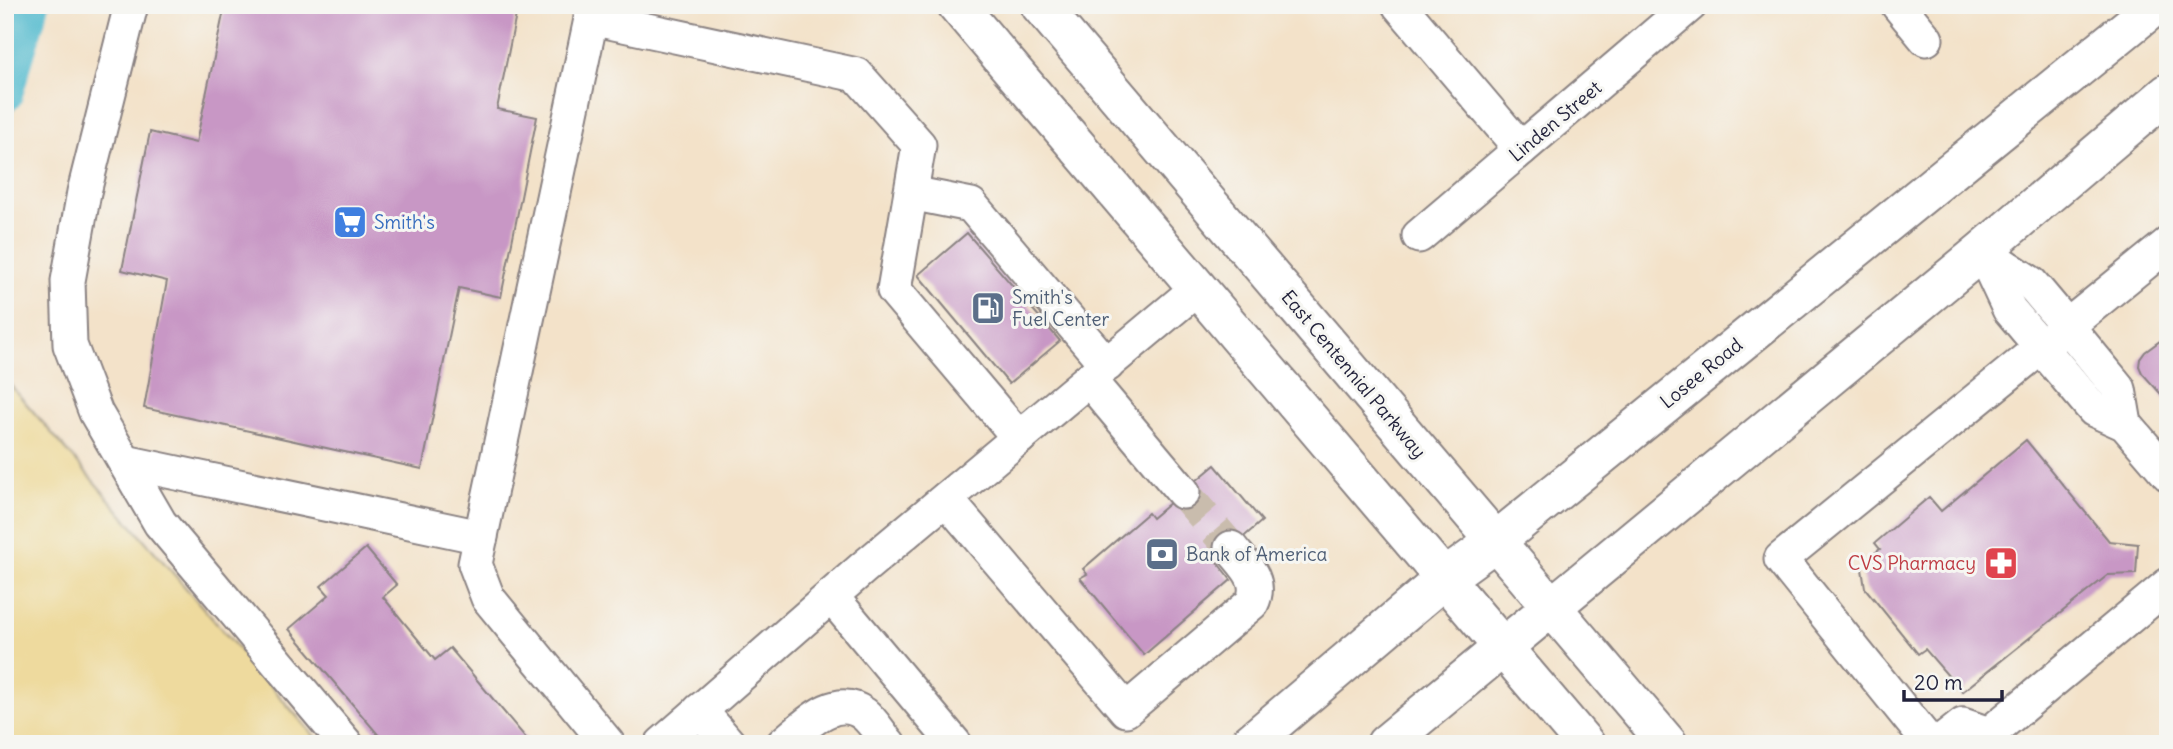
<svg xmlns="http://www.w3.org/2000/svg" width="2173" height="749" font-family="Delius,sans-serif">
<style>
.sand{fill:#eeda9e;stroke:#887e6c;stroke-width:2}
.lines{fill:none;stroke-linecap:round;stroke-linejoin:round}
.canal{stroke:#51bace;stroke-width:35}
.building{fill:#c897c5}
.minor-tunnel{stroke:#c9bcad;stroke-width:33;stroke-dasharray:33 17;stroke-linecap:butt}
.minor-casing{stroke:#8a8282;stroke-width:37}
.major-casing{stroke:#8a8282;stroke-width:42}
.minor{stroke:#fff;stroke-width:33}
.major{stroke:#fff;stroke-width:38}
.labels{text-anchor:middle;stroke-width:6;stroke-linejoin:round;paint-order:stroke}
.street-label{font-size:19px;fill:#22223b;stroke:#f6f6f2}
.shop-label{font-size:19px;fill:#366cbe;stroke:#f6f6f2;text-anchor:start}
.service-label{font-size:19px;fill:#4e5e75;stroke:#f6f6f2;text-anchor:start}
.health-label{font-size:19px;fill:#be3a42;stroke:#f6f6f2;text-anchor:end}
</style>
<rect width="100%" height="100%" fill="#f6f6f2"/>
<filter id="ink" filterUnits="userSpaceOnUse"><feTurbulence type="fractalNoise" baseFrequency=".0143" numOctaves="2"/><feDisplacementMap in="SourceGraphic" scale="14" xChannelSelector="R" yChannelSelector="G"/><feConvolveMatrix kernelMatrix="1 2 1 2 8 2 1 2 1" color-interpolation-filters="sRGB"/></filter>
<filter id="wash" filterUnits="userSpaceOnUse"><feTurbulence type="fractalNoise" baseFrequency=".00686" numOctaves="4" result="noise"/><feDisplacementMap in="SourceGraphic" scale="28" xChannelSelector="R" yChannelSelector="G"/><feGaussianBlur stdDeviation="1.57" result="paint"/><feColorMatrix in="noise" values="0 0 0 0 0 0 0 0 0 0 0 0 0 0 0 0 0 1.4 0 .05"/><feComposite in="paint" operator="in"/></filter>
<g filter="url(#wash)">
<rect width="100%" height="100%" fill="#f3e2c9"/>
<!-- sand -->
<polygon class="sand" points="5,379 321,744 5,744"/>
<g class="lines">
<!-- canal -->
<polyline class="canal" points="5,95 32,5"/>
</g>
<g id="blocks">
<!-- building -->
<g class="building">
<polygon points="225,5 518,5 497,109 537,117 501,297 459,288 422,469 144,408 167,281 122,270 150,132 196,143"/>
<polygon points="967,233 1060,341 1009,384 918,275"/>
<polygon points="2168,335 2168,402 2142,373 2139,366 2140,359 2145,352"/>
<polygon points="2026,440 2109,541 2138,544 2136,574 2108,575 1962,692 1925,649 1918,654 1865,588 1862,569 1869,558 1880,549 1875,543 1929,497 1941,511"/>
<polygon points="1215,465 1262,521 1216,561 1231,580 1144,655 1080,578 1087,574 1083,569 1148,513 1152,518"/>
<polygon points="366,548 397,585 383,597 435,660 450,648 531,744 386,744 289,629 329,595 321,586"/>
</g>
</g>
</g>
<g filter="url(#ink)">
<use href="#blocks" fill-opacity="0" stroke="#8a8282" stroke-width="2"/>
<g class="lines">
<!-- minor-tunnel -->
<polyline class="minor-tunnel" points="1183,492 1231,548"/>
<!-- minor casing -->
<g class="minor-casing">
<g id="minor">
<polyline points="131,5 84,192 68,281 70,345 96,413 160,523 346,744"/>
<polyline points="594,5 475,564 488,598 608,744"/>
<polyline points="1399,5 1521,149"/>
<polyline points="1898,5 1926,39"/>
<polyline points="591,18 857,75 919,145 894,290 1019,438"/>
<polyline points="911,193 971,205 1107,365"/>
<polyline points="1419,236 1690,5"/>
<polyline points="1982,251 2009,309 2094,410 2125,424 2168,474"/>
<polyline points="1982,251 2031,283 2068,327 2119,389 2125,424"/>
<polyline points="1089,380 1183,492"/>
<polyline points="125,462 481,537"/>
<path d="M946,499L1126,710L1252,603C1263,580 1245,566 1231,548"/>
<polyline points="831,596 955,744"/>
<polyline points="700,710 729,744"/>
<polyline points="662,744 863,568 1198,288"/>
<path d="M783,744C805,726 835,692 864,714C873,721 881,735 889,744"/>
<polyline points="1930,744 1781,559 2168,244"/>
<polyline points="1939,744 1963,725 1989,734 2168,585"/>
</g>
</g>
<!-- major casing -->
<g class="major-casing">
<g id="major">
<polyline points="957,5 1585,744"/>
<polyline points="1040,5 1668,744"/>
<polyline points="1249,744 1445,578 1496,541 2156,5"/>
<polyline points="1386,744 1982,251 2168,93"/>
</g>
</g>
<!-- minor -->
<use href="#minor" class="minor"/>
<!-- major -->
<use href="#major" class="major"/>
</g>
</g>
<!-- icons -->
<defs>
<g id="supermarket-square" transform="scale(1.75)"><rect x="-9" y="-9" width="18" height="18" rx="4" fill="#3f7fe0" stroke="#f6f6f2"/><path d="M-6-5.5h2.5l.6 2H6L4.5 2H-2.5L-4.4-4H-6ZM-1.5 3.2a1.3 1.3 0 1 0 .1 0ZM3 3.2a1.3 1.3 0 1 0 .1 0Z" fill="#fff"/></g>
<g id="fuel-square" transform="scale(1.75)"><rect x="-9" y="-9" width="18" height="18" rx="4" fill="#5c6f8a" stroke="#f6f6f2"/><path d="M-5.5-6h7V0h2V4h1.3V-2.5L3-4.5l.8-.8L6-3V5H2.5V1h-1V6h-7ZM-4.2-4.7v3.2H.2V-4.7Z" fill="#fff"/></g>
<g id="bank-square" transform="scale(1.75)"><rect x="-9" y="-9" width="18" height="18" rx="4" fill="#5c6f8a" stroke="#f6f6f2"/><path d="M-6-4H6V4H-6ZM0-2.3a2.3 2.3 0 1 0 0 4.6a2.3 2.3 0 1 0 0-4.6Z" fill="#fff"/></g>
<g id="pharmacy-square" transform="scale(1.75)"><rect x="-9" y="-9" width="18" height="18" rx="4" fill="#e0444e" stroke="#f6f6f2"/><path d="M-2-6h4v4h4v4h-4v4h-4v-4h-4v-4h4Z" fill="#fff"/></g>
</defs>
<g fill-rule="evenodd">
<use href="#supermarket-square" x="350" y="222"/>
<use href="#fuel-square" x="988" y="308"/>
<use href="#bank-square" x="1162" y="554"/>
<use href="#pharmacy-square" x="2001" y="563"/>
</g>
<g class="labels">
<!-- street labels -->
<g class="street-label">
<text transform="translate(1555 121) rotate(-40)" y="7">Linden Street</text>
<text transform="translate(1701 373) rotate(-39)" y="7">Losee Road</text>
<text transform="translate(1354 374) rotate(50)" y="7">East Centennial Parkway</text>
</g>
<!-- shop labels -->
<g class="shop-label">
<text x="374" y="229">Smith's</text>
</g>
<!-- service labels -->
<g class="service-label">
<text x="1012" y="304">Smith's<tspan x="1012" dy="22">Fuel Center</tspan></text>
<text x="1186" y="561">Bank of America</text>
</g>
<!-- health labels -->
<g class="health-label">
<text x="1976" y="570">CVS Pharmacy</text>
</g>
</g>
<!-- margin -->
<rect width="2173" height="749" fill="none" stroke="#f6f6f2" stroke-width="28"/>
<!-- scale -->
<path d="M1904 690v10h98v-10" fill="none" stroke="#22223b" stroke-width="3.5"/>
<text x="1914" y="690" font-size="21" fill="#22223b" stroke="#f6f6f2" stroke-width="5" paint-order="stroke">20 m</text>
</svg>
